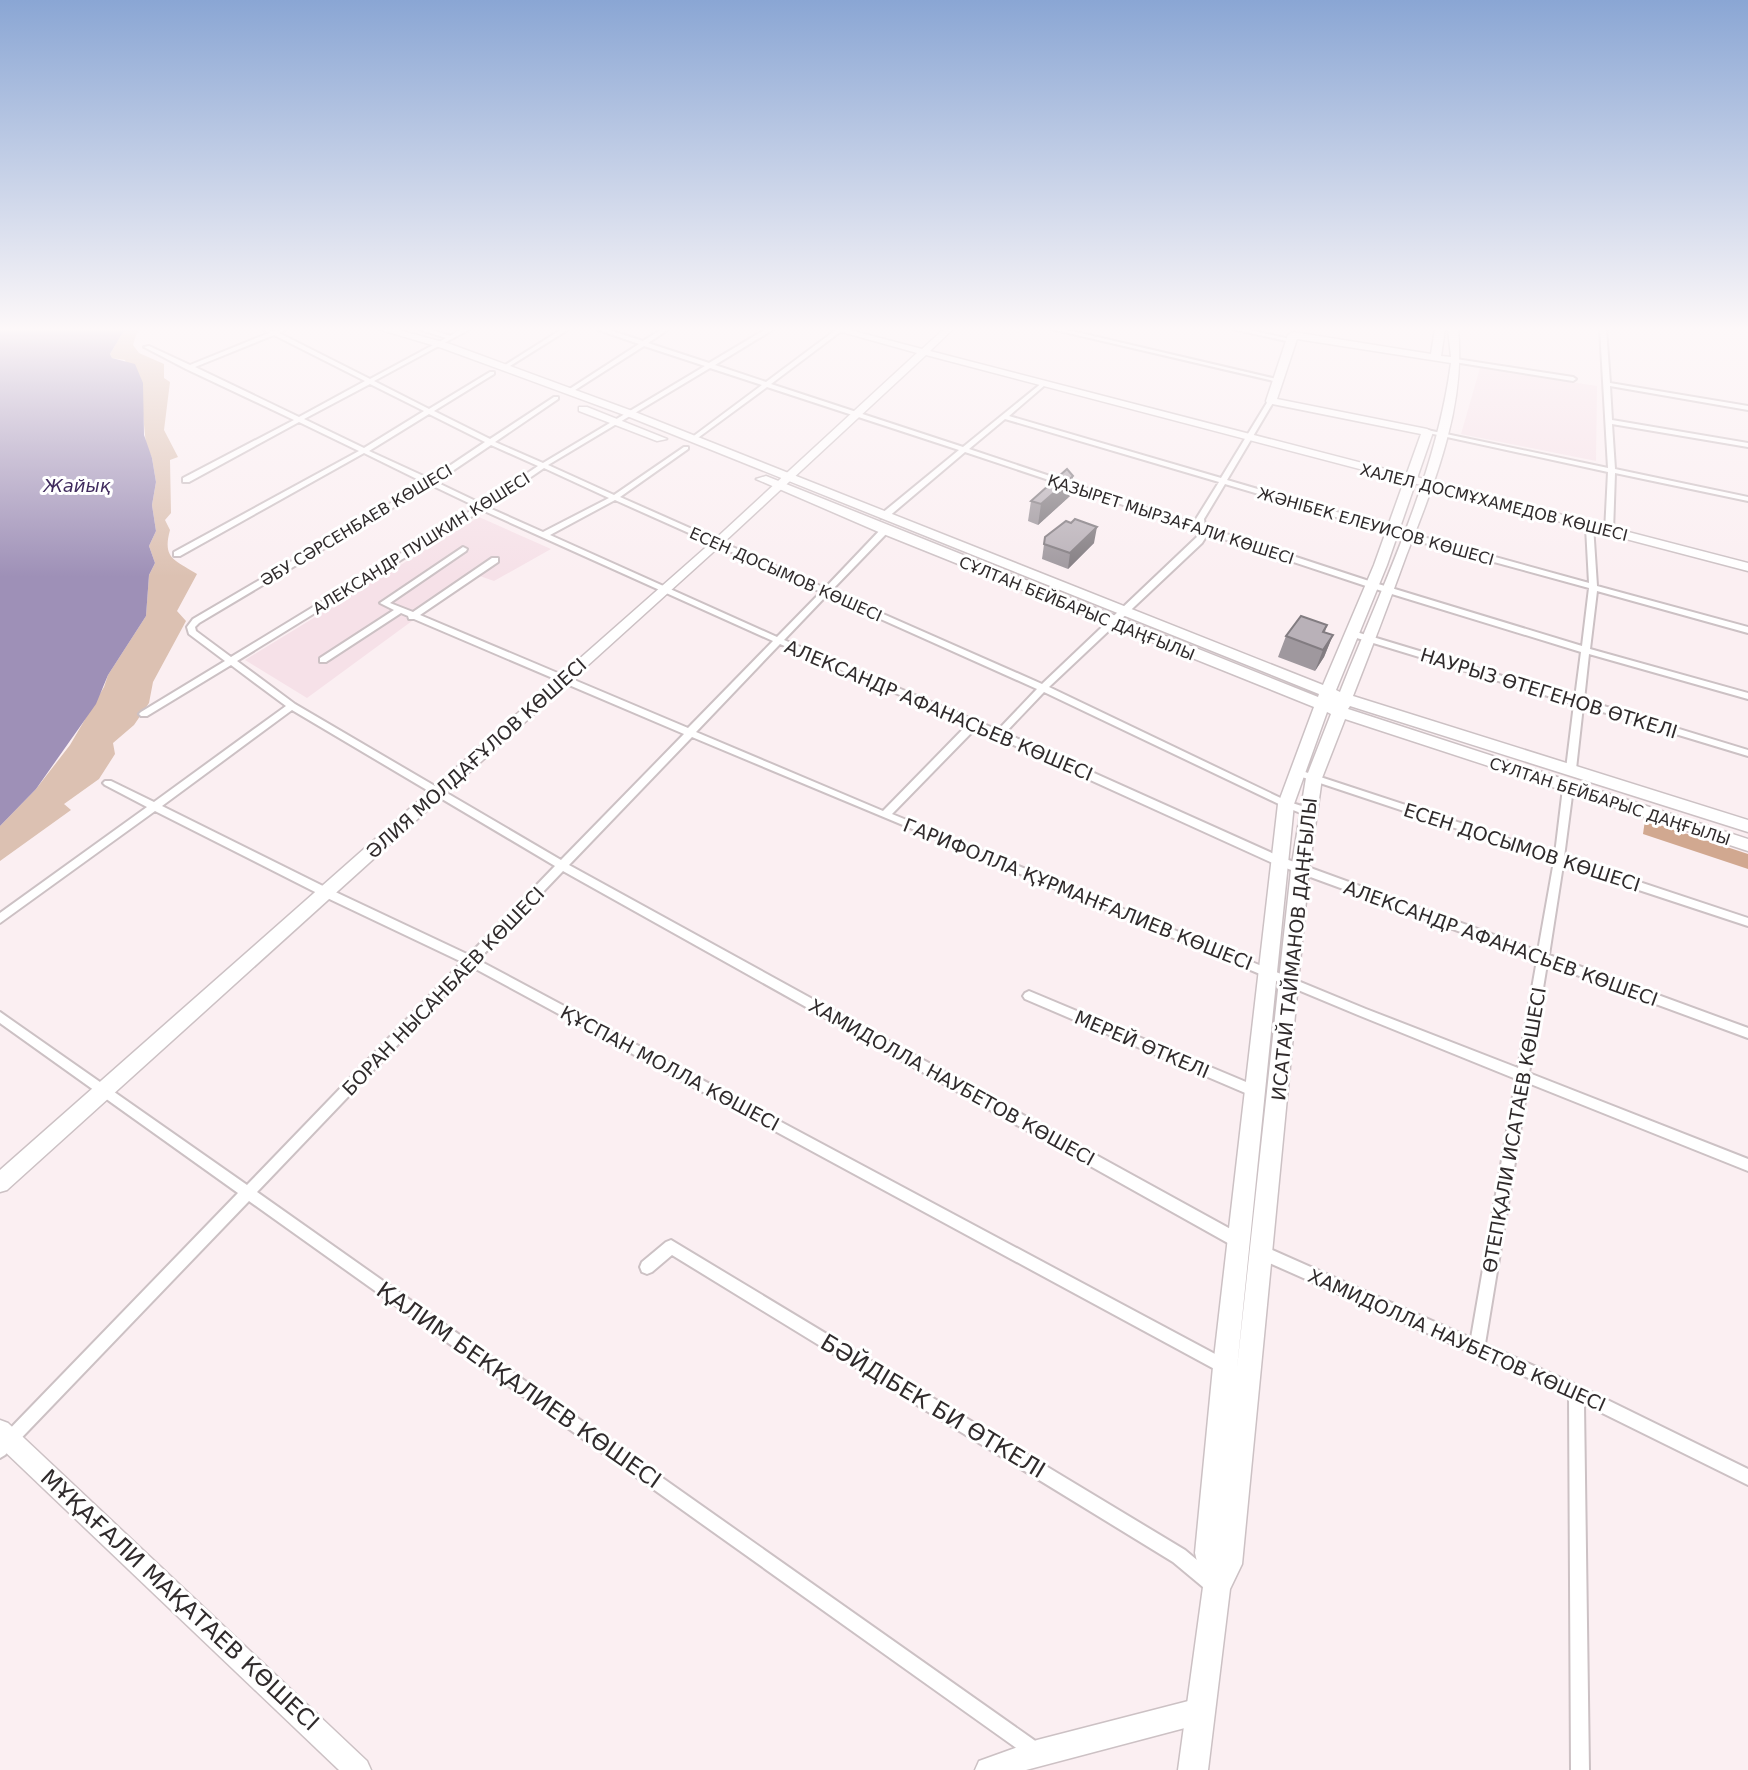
<svg xmlns="http://www.w3.org/2000/svg" width="1748" height="1770" font-family="'DejaVu Sans',sans-serif">
<style>
.built{fill:#f6e1e8}
.green{fill:#dcc1b2}
.forest{fill:#d1a890}
.water{fill:#9e90b7}
.lines{fill:none;stroke-linecap:round;stroke-linejoin:round}
.street-casing{stroke:#ccc1c4;stroke-width:4}
.secondary-casing{stroke:#ccc1c4;stroke-width:3}
.primary-casing{stroke:#ccc1c4;stroke-width:3}
.street{fill:#fff;fill-rule:evenodd}
.secondary{fill:#fff;fill-rule:evenodd}
.primary{fill:#fff;fill-rule:evenodd}
.wall{fill:#9f989e}
.shaded-wall{fill:#827c81}
.building{fill:#b9b1b8;stroke:#827c81;stroke-width:2}
.labels{text-anchor:middle;stroke-width:6;stroke-linejoin:round;paint-order:stroke}
.far-street-label{font-size:16px;fill:#302b2c;stroke:#fff}
.far-water-label{font-size:18px;font-style:italic;fill:#402b5e;stroke:#fff}
.street-label{font-size:19px;fill:#302b2c;stroke:#fff}
.near-street-label{font-size:23px;fill:#302b2c;stroke:#fff}
</style>
<rect width="100%" height="100%" fill="#fbeff2"/>
<!-- built -->
<g class="built">
<polygon points="1480,368 1597,386 1596,461 1461,434"/>
<polygon points="479,517 551,549 494,581 474,574 406,615 412,621 307,698 245,660"/>
</g>
<!-- green -->
<path class="green" d="M125,329H141L136,335L133,345L139,353L164,364V378L170,382L164,430L178,457L170,460L171,513L165,520L170,530C162,559 175,560 197,574L177,611L186,621L153,682L149,703L134,725L113,743L115,754L99,779L64,804L71,810L0,861V826L36,789L70,745L104,687L108,675L146,616L149,575L155,563L149,546L156,531L152,505L156,482L152,458L146,445L143,414L125,360L112,358L110,354Z"/>
<!-- forest -->
<polygon class="forest" points="1645,820 1748,854 1748,869 1643,834"/>
<!-- water -->
<polygon class="water" points="0,329 125,329 110,354 112,358 135,364 143,383 144,435 152,458 156,482 152,505 156,531 149,546 155,563 149,575 146,616 108,675 96,704 36,789 0,826"/>
<g class="lines">
<!-- street casing -->
<g class="street-casing">
<g id="street">
<path d="M263,329L274,331L287,329L279,333L370,379L446,338L419,329H429L450,336L462,329H470L374,381L429,409L490,372H494V374L434,411L490,439L554,397H558V399L495,442L543,463L705,366L644,346L572,392H568V390L639,344L596,329H606L643,341L662,329H669L648,343L709,363L766,329H774L715,365L766,382L837,329H844L771,384L963,447L1043,382L1045,383V385L1009,416L1221,478L1268,401L1271,399L1274,401L1227,480L1412,534L1589,583L1586,527L1593,525L1597,586L1748,627V633L1597,591L1590,649L1748,693V699L1589,654L1584,700L1748,750V756L1583,706L1576,769L1571,772L1566,769L1574,704L1347,635L1346,633L1350,630L1353,631L1575,698L1581,652L1369,587L1206,533L1207,535L1202,543L1049,687L1289,802L1311,809L1313,812L1311,815L1308,816L1283,806L1044,692L1005,733L1283,858L1538,951L1554,861L1293,774L1291,772L1296,769L1299,770L1555,854L1563,788L1568,785L1573,788L1564,857L1748,918V926L1563,865L1549,955L1748,1028V1038L1547,964L1529,1073L1748,1159V1171L1528,1083L1485,1344L1581,1387L1748,1469V1485L1584,1404L1589,1770H1571L1569,1396L1256,1257L1254,1252L1256,1247L1261,1245L1471,1338L1516,1079L1358,1015L692,737L569,865L1245,1237L1247,1242L1245,1247L1240,1249L1235,1247L563,871L478,960L1230,1362L1232,1367L1230,1372L1225,1374L1220,1372L472,967L257,1192L1041,1745L1044,1751L1041,1757L1035,1760L1029,1757L249,1201L5,1455L0,1458V1439L238,1193L0,1023V1012L247,1185L462,962L321,895L155,811L0,923V913L147,807L105,785L103,783L105,781H111L154,802L286,706L231,665L147,716H141L139,714L141,712L225,661L189,634L187,627L193,619L425,483L364,453L180,556H174V552L359,451L299,422L189,482H183V478L294,420L186,369L144,347L149,346L190,365L269,333ZM274,335L365,381L299,417L195,367ZM710,368L762,385L691,438V440H695L767,387L959,450L881,514V518H887L965,452L1198,530L1199,535L1042,684L831,591L888,532V528H882L825,588L620,497L688,449V447H684L614,495L548,465ZM370,384L424,411L364,448L304,419ZM429,414L485,442L430,479L369,451ZM1005,419L1219,482L1196,519L1197,525L969,449ZM491,445L538,466L482,504L436,482ZM544,468L609,498L543,532L487,507ZM1225,484L1406,538L1589,588L1582,646L1375,583L1205,527L1204,519ZM431,485L477,507L231,657L196,631L195,627L199,623ZM615,500L821,592L777,637L550,535ZM482,510L773,641L688,728L420,615L498,562V558H492L413,612L390,603L466,551L467,549L463,547L380,603L394,610L320,658V662H326L401,613L408,616L409,619H414L684,734L561,860L295,704L237,661ZM827,595L1037,689L998,730L784,640ZM780,644L968,724L883,811L696,732ZM292,710L555,866L469,955L329,889L162,806ZM976,728L1275,864L1537,960L1518,1068L1366,1009L892,814Z"/>
<polygon points="562,329 569,329 507,368 502,367"/>
<polygon points="1051,329 1063,329 1281,380 1278,382"/>
<polygon points="1232,329 1245,329 1294,340 1291,342"/>
<polygon points="1600,329 1606,329 1610,383 1748,406 1748,410 1610,386 1612,420 1748,443 1748,447 1612,424 1615,469 1748,497 1748,501 1615,473 1613,532 1609,534 1605,532 1608,472 1424,432 1427,430 1608,468"/>
<polygon points="1456,359 1573,377 1576,379 1573,381 1454,362 1453,361"/>
<polygon points="1029,991 1258,1087 1260,1091 1258,1095 1254,1096 1250,1095 1025,999 1023,996 1025,993"/>
<polygon points="671,1240 1185,1550 1215,1575 1217,1581 1215,1587 1209,1589 1203,1587 1173,1562 672,1255 652,1272 647,1274 642,1272 640,1267 642,1262 666,1242"/>
</g>
</g>
<!-- secondary casing -->
<g class="secondary-casing">
<g id="secondary">
<polygon points="831,329 846,329 922,349 944,329 953,329 930,351 1748,563 1748,571 926,355 721,545 7,1190 0,1192 0,1170 713,541 917,353"/>
<polygon points="0,1420 8,1423 367,1761 371,1770 339,1770 0,1447"/>
<polygon points="1200,1698 1209,1702 1213,1711 1209,1720 1200,1724 1026,1770 975,1770 979,1761 1037,1740"/>
</g>
</g>
<!-- primary casing -->
<g class="primary-casing">
<g id="primary">
<path d="M378,329H395L450,344L635,412L1323,685L1374,565L1421,434L1267,403L1266,401L1288,335L1293,332L1431,354L1435,329H1445L1441,356L1451,357L1448,329H1458C1466,407 1434,484 1406,556C1389,603 1371,650 1353,696L1748,820V832L1350,706L1348,709L1748,839V851L1345,719L1322,778L1309,870L1242,1564L1230,1589L1208,1770H1178L1203,1587L1195,1553L1213,1367L1278,804L1314,707L881,533L756,479L766,476L1318,697L1319,694L627,416L442,348ZM1297,339L1451,363C1436,477 1382,586 1340,692L1336,690L1387,565L1433,432L1427,429L1277,399ZM1327,712L1331,714L1306,778L1291,870L1237,1368L1294,804Z"/>
<polygon points="579,407 587,407 667,439 657,441 579,411"/>
</g>
</g>
<!-- street -->
<use href="#street" class="street"/>
<!-- secondary -->
<use href="#secondary" class="secondary"/>
<!-- primary -->
<use href="#primary" class="primary"/>
</g>
<!-- wall -->
<g class="wall">
<polygon points="1073,476 1070,496 1038,525 1028,521 1031,501"/>
<polygon points="1045,537 1094,543 1068,569 1042,559"/>
<polygon points="1327,625 1325,632 1333,635 1324,657 1315,671 1278,657 1286,636"/>
</g>
<!-- shaded-wall -->
<g class="shaded-wall">
<polygon points="1073,476 1070,496 1038,525 1041,504"/>
<polygon points="1097,527 1094,543 1068,569 1070,553"/>
<polygon points="1333,635 1324,657 1315,671 1323,650"/>
</g>
<!-- building -->
<g class="building">
<polygon points="1067,469 1073,476 1041,504 1031,501"/>
<polygon points="1075,519 1097,527 1070,553 1044,544 1045,537 1066,521 1071,523"/>
<polygon points="1301,616 1327,625 1323,632 1333,635 1323,650 1286,636"/>
</g>
<!-- sky -->
<linearGradient id="sky" x2="0" y2="1"><stop stop-color="#8aa6d4"/><stop offset="0.57" stop-color="#fdf8f9"/><stop offset="1" stop-color="#fdf8f9" stop-opacity="0"/></linearGradient>
<rect width="1748" height="577" fill="url(#sky)"/>
<g class="labels">
<!-- far-street labels -->
<g class="far-street-label">
<text transform="translate(1494 502) rotate(14)" y="6">ХАЛЕЛ ДОСМҰХАМЕДОВ КӨШЕСІ</text>
<text transform="translate(1171 519) rotate(18)" y="6">ҚАЗЫРЕТ МЫРЗАҒАЛИ КӨШЕСІ</text>
<text transform="translate(356 525) rotate(-31)" y="6">ӘБУ СӘРСЕНБАЕВ КӨШЕСІ</text>
<text transform="translate(1376 526) rotate(16)" y="6">ЖӘНІБЕК ЕЛЕУИСОВ КӨШЕСІ</text>
<text transform="translate(421 543) rotate(-32)" y="6">АЛЕКСАНДР ПУШКИН КӨШЕСІ</text>
<text transform="translate(786 574) rotate(24)" y="6">ЕСЕН ДОСЫМОВ КӨШЕСІ</text>
<text transform="translate(1077 608) rotate(22)" y="6">СҰЛТАН БЕЙБАРЫС ДАҢҒЫЛЫ</text>
<text transform="translate(1610 801) rotate(18)" y="6">СҰЛТАН БЕЙБАРЫС ДАҢҒЫЛЫ</text>
</g>
<!-- far-water labels -->
<g class="far-water-label">
<text x="77" y="492">Жайық</text>
</g>
<!-- street labels -->
<g class="street-label">
<text transform="translate(1549 693) rotate(17)" y="7">НАУРЫЗ ӨТЕГЕНОВ ӨТКЕЛІ</text>
<text transform="translate(939 710) rotate(23)" y="7">АЛЕКСАНДР АФАНАСЬЕВ КӨШЕСІ</text>
<text transform="translate(476 758) rotate(-42)" y="7">ӘЛИЯ МОЛДАҒҰЛОВ КӨШЕСІ</text>
<text transform="translate(1522 847) rotate(18)" y="7">ЕСЕН ДОСЫМОВ КӨШЕСІ</text>
<text transform="translate(1078 894) rotate(22)" y="7">ГАРИФОЛЛА ҚҰРМАНҒАЛИЕВ КӨШЕСІ</text>
<text transform="translate(1501 943) rotate(20)" y="7">АЛЕКСАНДР АФАНАСЬЕВ КӨШЕСІ</text>
<text transform="translate(1294 949) rotate(-84)" y="7">ИСАТАЙ ТАЙМАНОВ ДАҢҒЫЛЫ</text>
<text transform="translate(443 991) rotate(-46)" y="7">БОРАН НЫСАНБАЕВ КӨШЕСІ</text>
<text transform="translate(1142 1044) rotate(23)" y="7">МЕРЕЙ ӨТКЕЛІ</text>
<text transform="translate(670 1068) rotate(28)" y="7">ҚҰСПАН МОЛЛА КӨШЕСІ</text>
<text transform="translate(952 1082) rotate(29)" y="7">ХАМИДОЛЛА НАУБЕТОВ КӨШЕСІ</text>
<text transform="translate(1514 1130) rotate(-80)" y="7">ӨТЕПҚАЛИ ИСАТАЕВ КӨШЕСІ</text>
<text transform="translate(1457 1340) rotate(24)" y="7">ХАМИДОЛЛА НАУБЕТОВ КӨШЕСІ</text>
</g>
<!-- near-street labels -->
<g class="near-street-label">
<text transform="translate(519 1385) rotate(35)" y="8">ҚАЛИМ БЕКҚАЛИЕВ КӨШЕСІ</text>
<text transform="translate(933 1406) rotate(31)" y="8">БӘЙДІБЕК БИ ӨТКЕЛІ</text>
<text transform="translate(180 1600) rotate(43)" y="8">МҰҚАҒАЛИ МАҚАТАЕВ КӨШЕСІ</text>
</g>
</g>
</svg>
